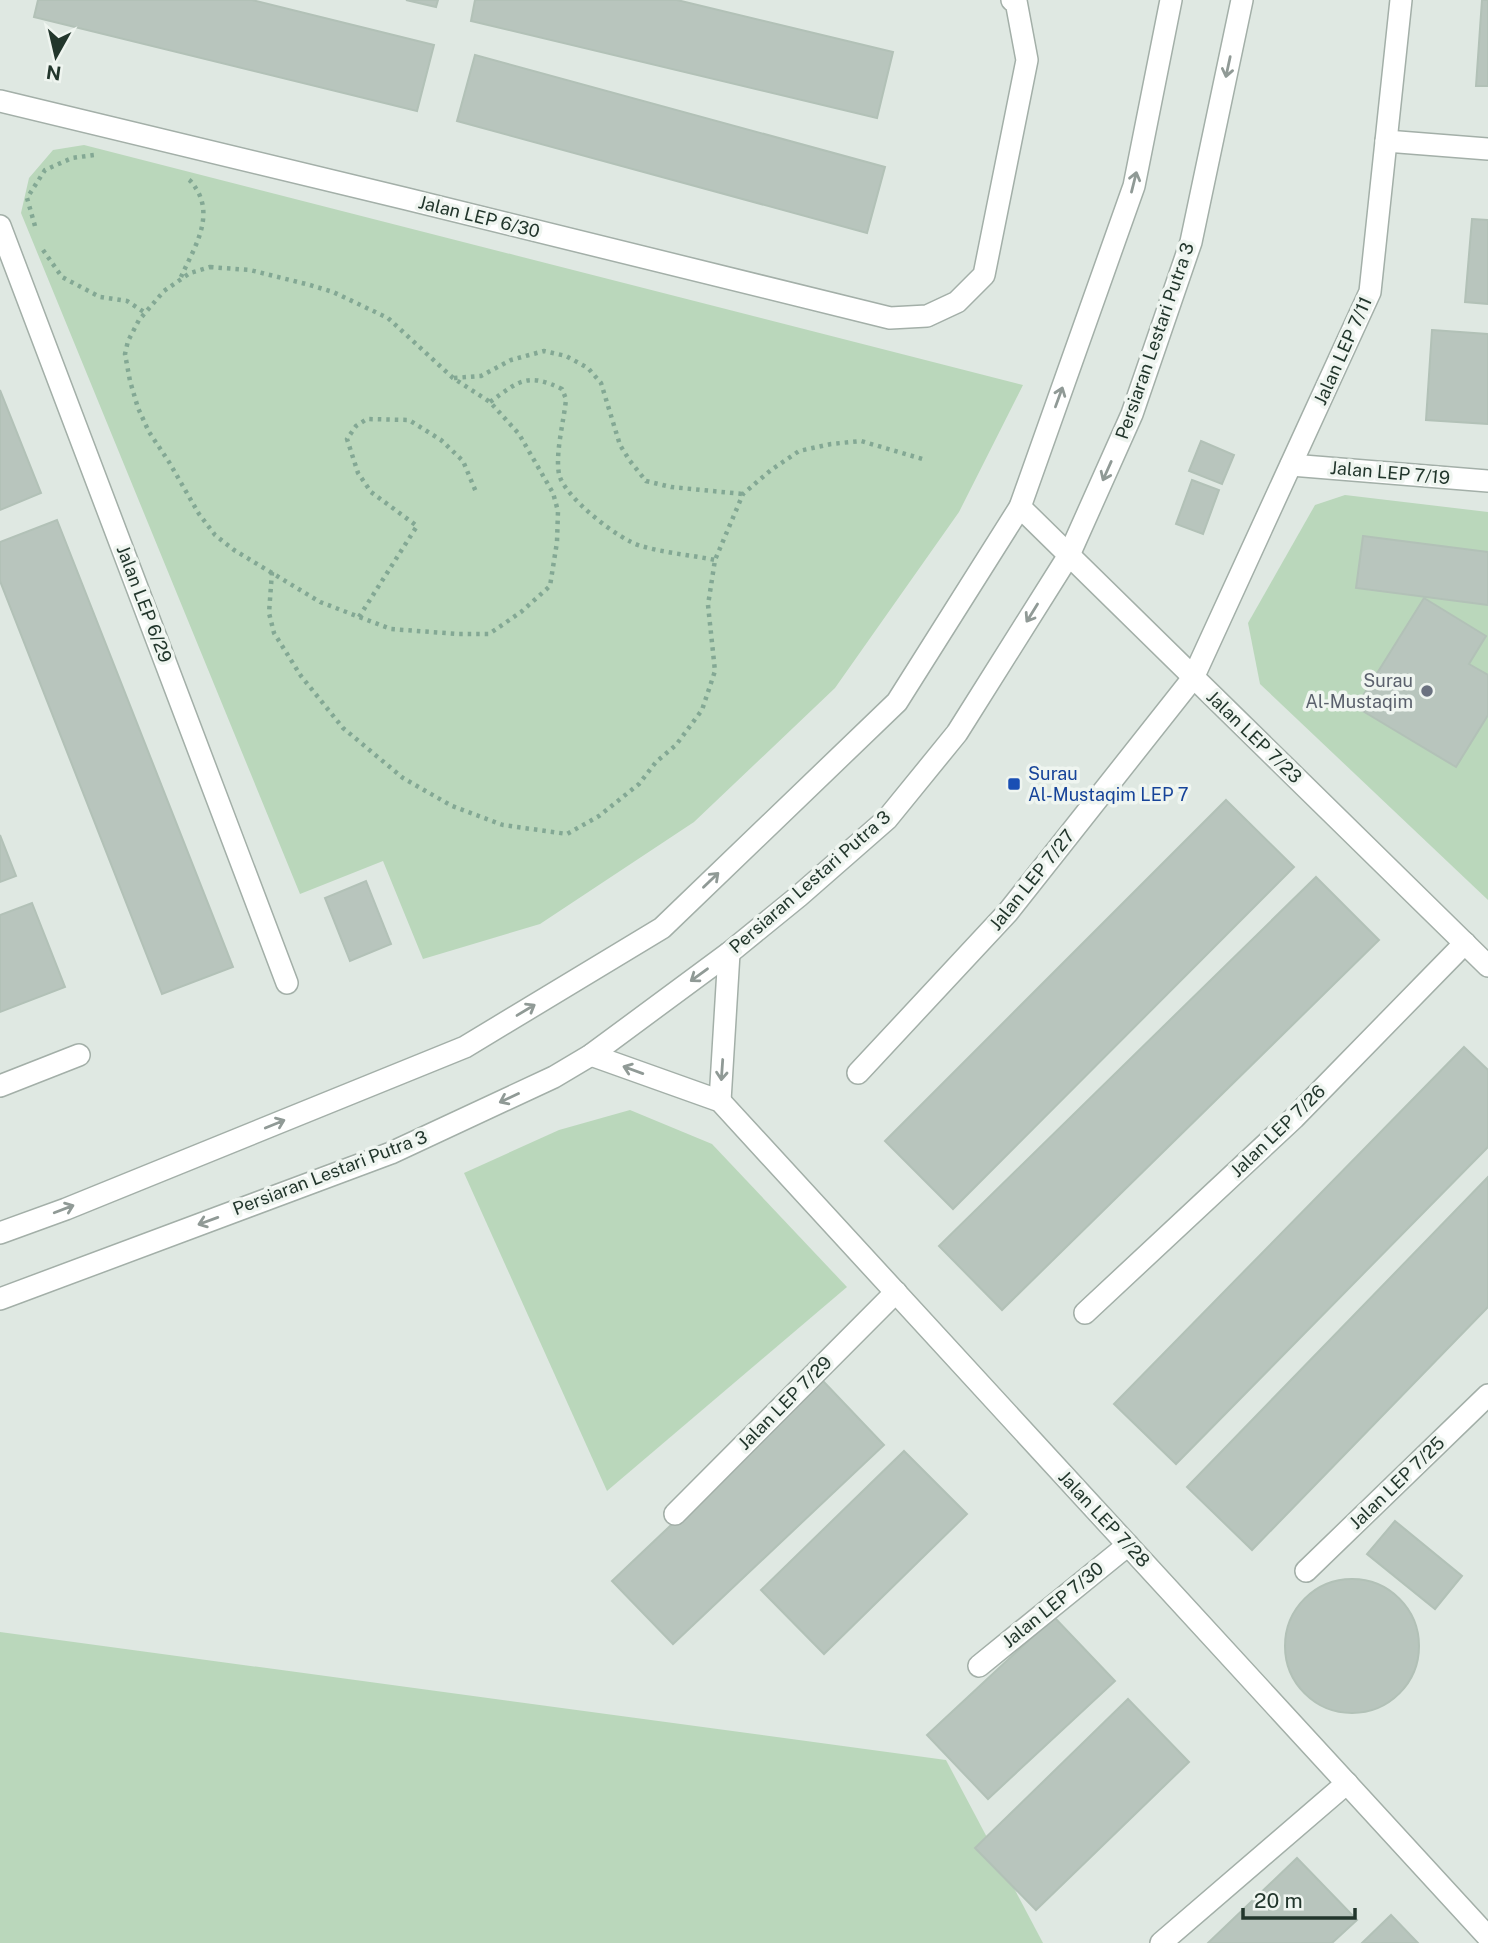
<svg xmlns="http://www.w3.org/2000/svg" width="1488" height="1943" font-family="'Public Sans',sans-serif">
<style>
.green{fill:#bad7bb}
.building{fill:#b8c5bd;stroke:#b2c1b7;stroke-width:2}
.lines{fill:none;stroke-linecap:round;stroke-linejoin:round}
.minor-casing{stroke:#a3afa8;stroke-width:24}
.path{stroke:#83a894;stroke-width:4.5;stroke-dasharray:3.5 5;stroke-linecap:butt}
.minor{stroke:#fff;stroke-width:21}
.oneway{stroke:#909a96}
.worship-dot{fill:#6b7280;stroke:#eff5f0;stroke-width:2.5}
.transit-dot{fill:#1a4fb4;stroke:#eff5f0;stroke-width:2.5}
.labels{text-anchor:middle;stroke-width:7;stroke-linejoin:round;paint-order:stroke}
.street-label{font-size:18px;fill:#22362c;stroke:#eff5f0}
.worship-label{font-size:18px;fill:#5b616d;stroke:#eff5f0;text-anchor:end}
.transit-label{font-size:18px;fill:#164399;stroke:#eff5f0;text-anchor:start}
</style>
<rect width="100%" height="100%" fill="#dfe8e2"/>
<!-- green -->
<g class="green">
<polygon points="84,145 1023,385 959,512 835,688 694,822 540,924 423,959 383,861 300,894 21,213 29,178 53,150"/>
<polygon points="1345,495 1488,512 1488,900 1260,684 1248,623 1315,505"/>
<polygon points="630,1110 712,1144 847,1287 607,1491 464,1173 559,1130"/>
<polygon points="0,1632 946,1760 1043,1943 0,1943"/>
</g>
<!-- building -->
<g class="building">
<polygon points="38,0 252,0 434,45 417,111 34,17"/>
<polygon points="406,0 438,0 436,7"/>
<polygon points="475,0 677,0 893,52 877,118 471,21"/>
<polygon points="1482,0 1488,0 1488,86 1476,86"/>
<polygon points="475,55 885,167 867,233 457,121"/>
<polygon points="1472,219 1488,220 1488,304 1465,302"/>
<polygon points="1432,330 1488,334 1488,424 1426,420"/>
<polygon points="0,390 41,493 0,510"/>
<polygon points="1201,441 1234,455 1222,484 1189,471"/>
<polygon points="1192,480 1219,490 1203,534 1176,524"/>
<polygon points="57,520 233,967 162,994 0,581 0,542"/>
<polygon points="1363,536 1488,552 1488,605 1356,588"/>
<polygon points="1424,598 1486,636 1469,664 1488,675 1488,715 1456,767 1356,707"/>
<polygon points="1226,800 1294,867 953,1209 885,1141"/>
<polygon points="0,835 16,876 0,882"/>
<polygon points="1316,877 1379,940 1002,1310 939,1246"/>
<polygon points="366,881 391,944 350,961 325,898"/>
<polygon points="32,903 65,987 0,1012 0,915"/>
<polygon points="1464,1047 1488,1070 1488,1147 1176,1464 1114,1404"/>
<polygon points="1488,1177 1488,1307 1252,1550 1187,1487"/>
<polygon points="823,1381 884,1445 673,1644 612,1581"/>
<polygon points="904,1451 967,1514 824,1654 761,1590"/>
<polygon points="1395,1521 1462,1576 1435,1609 1367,1554"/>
<circle cx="1352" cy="1646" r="67"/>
<polygon points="1054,1617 1115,1681 988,1799 927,1735"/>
<polygon points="1128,1699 1189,1762 1036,1910 975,1848"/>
<polygon points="1297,1858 1357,1920 1332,1943 1208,1943"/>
<polygon points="1391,1915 1418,1943 1362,1943"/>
</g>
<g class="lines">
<!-- minor casing -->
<g class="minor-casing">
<g id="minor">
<polyline points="0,101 407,199 890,318 927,316 957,302 984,275 1027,60 1016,1 1012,0"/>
<polyline points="1386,141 1488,149"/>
<polyline points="0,226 287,983"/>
<polyline points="1291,465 1488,481"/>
<polyline points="1020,507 1488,966"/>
<polyline points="591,1055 720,1101 1488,1937"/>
<polyline points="858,1073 1008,912 1193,678 1370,292 1401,0"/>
<polyline points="0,1086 79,1055"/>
<polyline points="720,1101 729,953"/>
<polyline points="0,1233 66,1209 465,1047 662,928 897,702 1020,507 1134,186 1171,0"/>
<polyline points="0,1299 391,1153 554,1077 591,1055 729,953 799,896 887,819 957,733 1069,555 1132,414 1191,242 1242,0"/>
<polyline points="1085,1313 1294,1118 1465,943"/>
<polyline points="675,1514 896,1292"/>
<polyline points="1306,1571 1488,1395"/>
<polyline points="979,1666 1128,1545"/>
<polyline points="1161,1943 1347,1783"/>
</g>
</g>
<!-- path -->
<g class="path">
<polyline points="35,226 27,198 45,170 72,158 94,155"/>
<polyline points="43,250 62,277 100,297 127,301 144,312"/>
<polygon points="210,267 250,270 310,285 333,292 388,318 453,378 490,402 519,434 553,493 558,511 557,542 550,586 521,612 489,634 459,634 391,629 320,602 234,550 215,535 199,514 169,462 149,432 138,408 130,381 125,354 128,341 139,320 164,291 190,273"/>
<path d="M181,277C193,250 214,219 197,190C193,184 192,181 186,178"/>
<polyline points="454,378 481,376 511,360 544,351 566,356 588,368 601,383 620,445 630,461 646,481 671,487 743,494"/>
<path d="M490,402C519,381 527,372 562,389L566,399C564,421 555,453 559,474C564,497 619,540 641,546C665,553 691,555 715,560"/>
<polyline points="272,572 269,613 274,633 301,676 343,728 403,778 452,806 503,825 567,834 599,816 639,784 656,762 676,745 702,710 715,671 708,605 715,560 743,494 771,470 799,451 831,444 861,441 926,460"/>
<polyline points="359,617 417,526 371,492 358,473 347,439 356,426 367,419 409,420 441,440 463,461 476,492"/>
</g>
<!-- minor -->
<use href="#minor" class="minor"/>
</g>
<!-- one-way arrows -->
<defs><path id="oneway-shaft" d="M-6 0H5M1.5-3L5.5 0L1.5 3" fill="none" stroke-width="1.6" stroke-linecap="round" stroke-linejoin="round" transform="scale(1.75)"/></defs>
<g class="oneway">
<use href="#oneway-shaft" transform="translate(1228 67) rotate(102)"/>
<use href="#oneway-shaft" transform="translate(1134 182) rotate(-76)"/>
<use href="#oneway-shaft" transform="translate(1059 397) rotate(-70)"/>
<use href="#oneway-shaft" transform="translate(1107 471) rotate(114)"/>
<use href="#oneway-shaft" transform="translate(1032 613) rotate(122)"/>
<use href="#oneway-shaft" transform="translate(711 880) rotate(-44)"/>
<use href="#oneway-shaft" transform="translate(699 975) rotate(144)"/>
<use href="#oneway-shaft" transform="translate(526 1010) rotate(-31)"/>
<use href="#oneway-shaft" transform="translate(633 1070) rotate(-160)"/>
<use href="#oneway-shaft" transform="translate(722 1070) rotate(94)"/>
<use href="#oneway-shaft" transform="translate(509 1098) rotate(155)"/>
<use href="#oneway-shaft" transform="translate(275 1124) rotate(-22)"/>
<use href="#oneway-shaft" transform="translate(64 1209) rotate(-21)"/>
<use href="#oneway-shaft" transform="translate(208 1221) rotate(160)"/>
</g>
<!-- markers -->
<circle class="worship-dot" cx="1427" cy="691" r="7"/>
<rect class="transit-dot" x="1007" y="777" width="14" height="14" rx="3.5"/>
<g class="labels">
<!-- street labels -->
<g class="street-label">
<text transform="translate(479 217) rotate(14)" y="6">Jalan LEP 6/30</text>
<text transform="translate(1155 341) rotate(-71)" y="6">Persiaran Lestari Putra 3</text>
<text transform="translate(1343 351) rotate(-66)" y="6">Jalan LEP 7/11</text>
<text transform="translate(1390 473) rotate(5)" y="6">Jalan LEP 7/19</text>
<text transform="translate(144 604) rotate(69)" y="6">Jalan LEP 6/29</text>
<text transform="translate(1254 737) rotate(44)" y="6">Jalan LEP 7/23</text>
<text transform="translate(1032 880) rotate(-51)" y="6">Jalan LEP 7/27</text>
<text transform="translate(810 882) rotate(-41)" y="6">Persiaran Lestari Putra 3</text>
<text transform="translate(1278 1131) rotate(-44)" y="6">Jalan LEP 7/26</text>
<text transform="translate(330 1173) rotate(-21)" y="6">Persiaran Lestari Putra 3</text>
<text transform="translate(785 1403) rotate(-45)" y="6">Jalan LEP 7/29</text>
<text transform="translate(1397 1483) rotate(-44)" y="6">Jalan LEP 7/25</text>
<text transform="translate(1104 1519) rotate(47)" y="6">Jalan LEP 7/28</text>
<text transform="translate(1053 1605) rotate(-39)" y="6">Jalan LEP 7/30</text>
</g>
<!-- worship labels -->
<g class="worship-label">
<text x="1413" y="687">Surau<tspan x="1413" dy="21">Al-Mustaqim</tspan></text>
</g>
<!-- transit labels -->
<g class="transit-label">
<text x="1028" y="780">Surau<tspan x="1028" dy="21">Al-Mustaqim LEP 7</tspan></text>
</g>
</g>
<!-- north arrow -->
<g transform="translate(56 56) rotate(188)" stroke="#eff5f0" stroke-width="5" paint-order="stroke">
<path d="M0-5L12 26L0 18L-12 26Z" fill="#22362c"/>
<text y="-10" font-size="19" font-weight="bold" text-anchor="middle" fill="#22362c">N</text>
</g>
<!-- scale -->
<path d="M1243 1908v10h112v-10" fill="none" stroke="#22362c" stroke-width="3.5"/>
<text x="1254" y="1908" font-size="21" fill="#22362c" stroke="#eff5f0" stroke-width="5" paint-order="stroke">20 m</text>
</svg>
